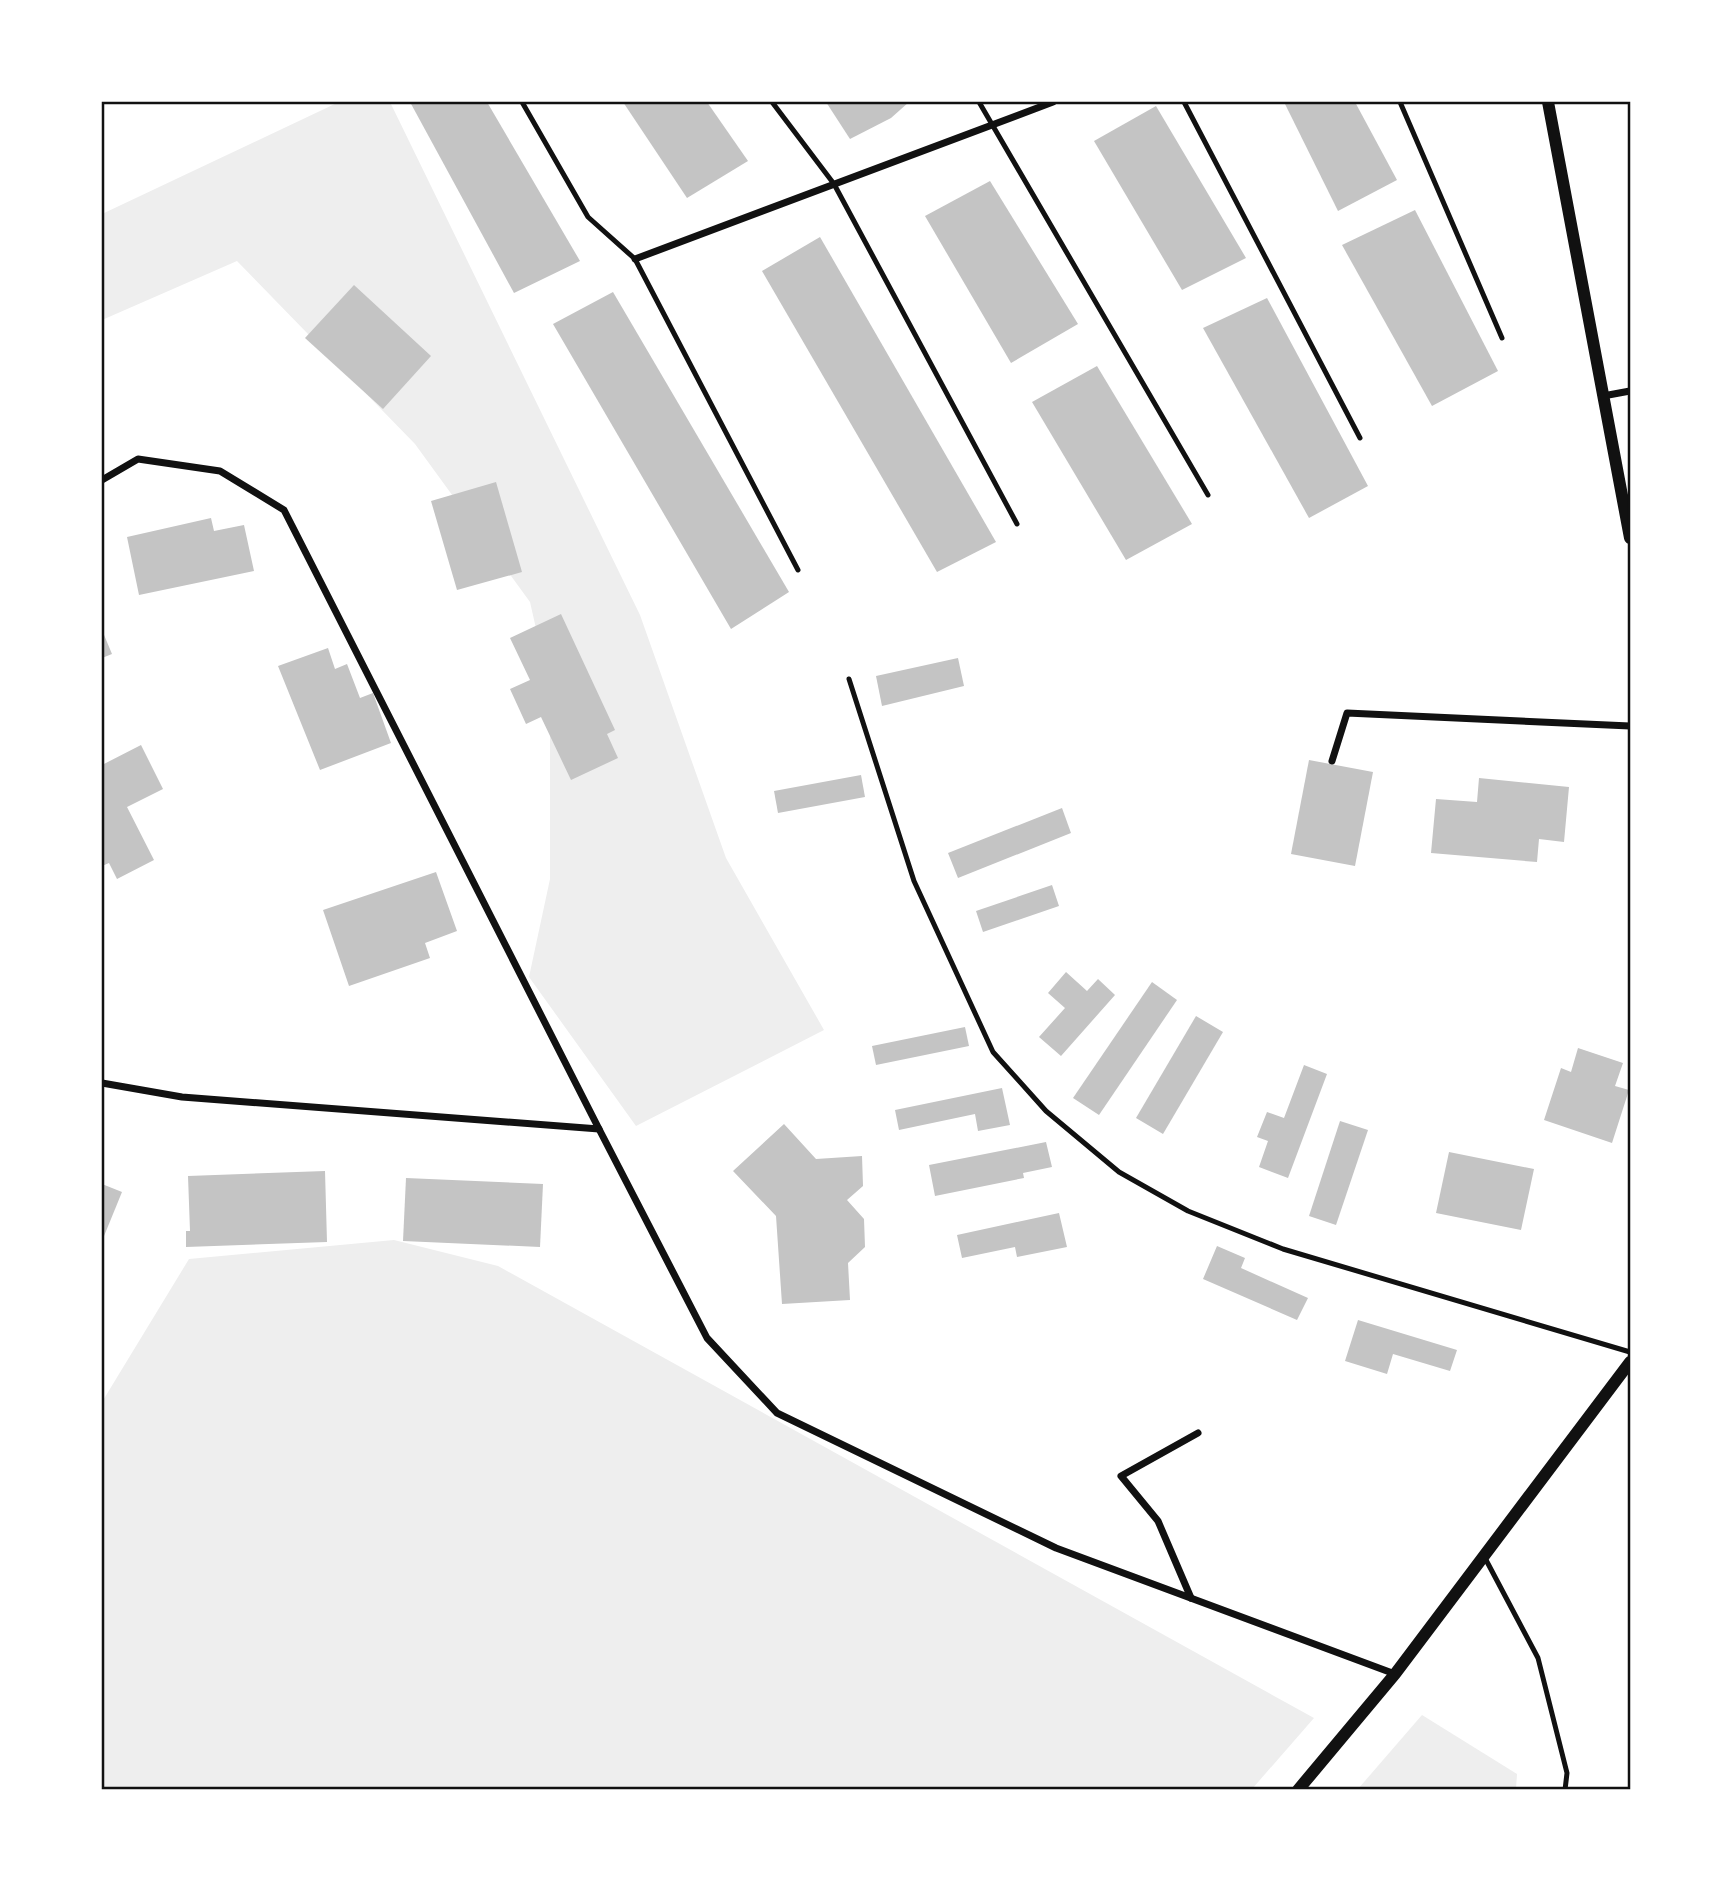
<svg xmlns="http://www.w3.org/2000/svg" width="1732" height="1891" font-family="'Space Grotesk',sans-serif">
<style>
.green{fill:#eee}
.building{fill:#c4c4c4}
.lines{fill:none;stroke-linecap:round;stroke-linejoin:round}
.service{stroke:#111;stroke-width:5}
.minor{stroke:#111;stroke-width:7}
.tertiary{stroke:#111;stroke-width:12}
.neatline{fill:none;stroke:#111;stroke-width:2.5}
</style>
<rect width="100%" height="100%" fill="#fff"/>
<!-- green -->
<g class="green">
<polygon points="339,102 390,102 640,615 726,858 824,1030 636,1126 529,977 550,879 550,690 530,602 415,444 237,261 102,320 102,214"/>
<polygon points="394,1240 498,1266 1314,1718 1252,1789 102,1789 102,1402 189,1259"/>
<polygon points="1422,1715 1517,1774 1516,1789 1358,1789"/>
</g>
<!-- building -->
<g class="building">
<polygon points="410,102 487,102 580,261 514,293"/>
<polygon points="623,102 707,102 748,161 687,198"/>
<polygon points="826,102 909,102 891,118 850,139"/>
<polygon points="1284,102 1355,102 1397,180 1338,211"/>
<polygon points="1156,106 1246,258 1182,290 1094,141"/>
<polygon points="990,181 1078,324 1011,363 925,216"/>
<polygon points="1415,210 1498,371 1432,406 1342,245"/>
<polygon points="820,237 996,542 937,572 762,271"/>
<polygon points="354,285 431,356 383,409 305,338"/>
<polygon points="613,292 789,592 731,629 553,324"/>
<polygon points="1267,298 1368,486 1309,518 1203,328"/>
<polygon points="1097,366 1192,524 1126,560 1032,402"/>
<polygon points="496,482 522,572 457,590 431,501"/>
<polygon points="211,518 214,531 244,525 254,571 139,595 127,537"/>
<polygon points="561,614 615,730 607,734 618,758 571,780 541,717 526,724 510,689 530,680 510,638"/>
<polygon points="102,630 112,654 102,658"/>
<polygon points="328,648 335,669 347,664 360,698 373,693 391,743 320,770 278,666"/>
<polygon points="958,658 964,686 882,706 876,676"/>
<polygon points="141,745 163,789 127,807 154,860 117,879 109,863 102,866 102,765"/>
<polygon points="1309,760 1373,772 1355,866 1291,854"/>
<polygon points="861,775 865,797 778,813 774,791"/>
<polygon points="1479,778 1569,787 1564,842 1539,839 1537,862 1431,853 1436,799 1477,802"/>
<polygon points="1062,808 1071,833 958,878 948,853"/>
<polygon points="436,872 457,931 425,943 430,958 349,986 323,910"/>
<polygon points="1052,885 1059,906 983,932 976,911"/>
<polygon points="1066,972 1087,991 1098,979 1115,995 1061,1056 1039,1037 1065,1008 1048,993"/>
<polygon points="1152,982 1177,1000 1099,1115 1073,1098"/>
<polygon points="1196,1016 1223,1032 1163,1134 1136,1118"/>
<polygon points="965,1027 969,1046 876,1065 872,1046"/>
<polygon points="1578,1048 1623,1063 1615,1086 1629,1090 1612,1143 1544,1120 1561,1068 1571,1072"/>
<polygon points="1304,1065 1327,1074 1288,1178 1259,1167 1268,1141 1257,1137 1267,1112 1284,1118"/>
<polygon points="1002,1088 1010,1125 978,1131 975,1114 899,1130 895,1110"/>
<polygon points="1340,1121 1368,1130 1336,1225 1309,1216"/>
<polygon points="784,1124 816,1159 862,1156 863,1186 847,1200 864,1219 865,1247 848,1263 850,1300 782,1304 776,1216 733,1171"/>
<polygon points="1046,1142 1052,1167 1023,1173 1024,1178 935,1196 929,1165"/>
<polygon points="1449,1152 1534,1169 1521,1230 1436,1213"/>
<polygon points="325,1171 327,1242 186,1247 186,1231 190,1231 188,1176"/>
<polygon points="406,1178 543,1184 540,1247 403,1241"/>
<polygon points="102,1184 122,1192 102,1241"/>
<polygon points="1059,1213 1067,1247 1017,1257 1015,1247 962,1258 957,1235"/>
<polygon points="1217,1246 1245,1258 1241,1268 1308,1298 1297,1320 1203,1279"/>
<polygon points="1358,1320 1457,1350 1450,1371 1393,1354 1387,1374 1345,1361"/>
</g>
<g class="lines">
<!-- service -->
<g class="service">
<polyline points="522,102 588,217 635,259 798,570"/>
<polyline points="772,102 834,184 1017,524"/>
<polyline points="979,102 1208,495"/>
<polyline points="1184,102 1360,438"/>
<polyline points="1400,102 1502,338"/>
<polyline points="849,679 914,881 993,1052 1046,1111 1119,1172 1188,1211 1283,1249 1630,1352"/>
<polyline points="1485,1558 1538,1658 1567,1773 1565,1790"/>
</g>
<!-- minor -->
<g class="minor">
<polyline points="635,259 1053,102"/>
<polyline points="1603,396 1630,391"/>
<polyline points="102,480 138,459 220,471 284,510 599,1129 182,1097 102,1083"/>
<polyline points="1332,761 1347,713 1630,726"/>
<polyline points="599,1129 707,1338 777,1413 1056,1548 1395,1674"/>
<polyline points="1191,1598 1158,1521 1121,1476 1198,1433"/>
</g>
<!-- tertiary -->
<g class="tertiary">
<polyline points="1548,102 1630,538"/>
<polyline points="1298,1790 1395,1674 1630,1362"/>
</g>
</g>
<!-- border -->
<rect width="1732" height="1891" fill="none" stroke="#ffffff" stroke-width="206"/>
<rect x="103" y="103" width="1526" height="1685" class="neatline"/>
</svg>
